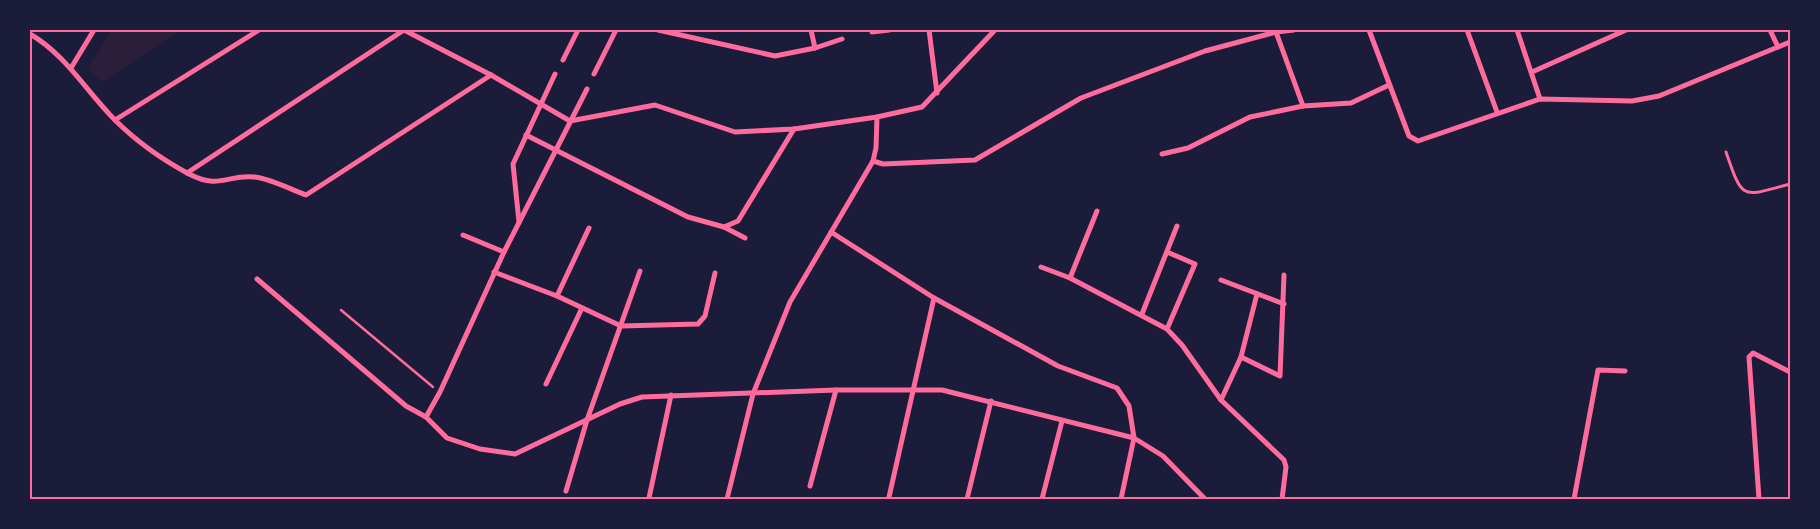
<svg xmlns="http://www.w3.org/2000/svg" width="1820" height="529" font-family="'Public Sans',sans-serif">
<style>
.green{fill:#2a1e3b}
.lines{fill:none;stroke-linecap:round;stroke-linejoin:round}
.path{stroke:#ff6b9d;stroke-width:2.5}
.service{stroke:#ff6b9d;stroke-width:3}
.minor{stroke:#ff6b9d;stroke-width:5}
.neatline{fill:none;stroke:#ff6b9d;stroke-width:2}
</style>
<rect width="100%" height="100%" fill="#1b1b3a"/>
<!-- green -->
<polygon class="green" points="112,30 180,30 102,82 87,70"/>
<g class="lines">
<!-- path -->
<polyline class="path" points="341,310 433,387"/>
<!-- service -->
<path class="service" d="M1726,152C1743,201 1741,197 1790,184"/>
<!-- minor -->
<g class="minor">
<polyline points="404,30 491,75 570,121 655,105 735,132 794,129 877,117 922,107 995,30"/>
<polyline points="658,30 775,56 815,48 842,39"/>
<polyline points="811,30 815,48"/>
<polyline points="929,30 937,93"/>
<polyline points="1369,30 1409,136 1418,141 1540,99 1632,101 1659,96 1790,42"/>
<polyline points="1467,30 1497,112"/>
<polyline points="1517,30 1540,99"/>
<polyline points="1770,30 1778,47"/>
<polyline points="872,32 889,30"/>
<polyline points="1276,32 1303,106"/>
<path d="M30,34C66,55 86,91 115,120C136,141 163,160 189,174C220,190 227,174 255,177C271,179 290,189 306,195L491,75"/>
<polyline points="563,60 578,30"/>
<polyline points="71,68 94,30"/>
<polyline points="1532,72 1626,30"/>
<polyline points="594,74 616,30"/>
<polyline points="115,120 259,30"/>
<polyline points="526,135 688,217 724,227 745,238"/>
<polyline points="1162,154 1188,148 1250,117 1303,106 1351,103 1389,85"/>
<polyline points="873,161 883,164 975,160 1081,98 1205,51 1276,32 1294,30"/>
<polyline points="187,173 404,30"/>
<polyline points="519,222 513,164 555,74"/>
<polyline points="724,227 738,221 794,129"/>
<polyline points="831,232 934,298 1058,366 1117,388 1129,406 1134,438 1121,499"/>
<polyline points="463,235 504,252"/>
<polyline points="1167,252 1195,264 1167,329"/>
<polyline points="1041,267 1070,278 1167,329 1182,345 1221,400 1284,460 1286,467 1282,499"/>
<polyline points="494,272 557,296 621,326 698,324 705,316 715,273"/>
<polyline points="1070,278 1097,211"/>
<polyline points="257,279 406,406 426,417 447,438 480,449 515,454 620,404 642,397 836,390 942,390 1134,438 1163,456 1205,499"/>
<polyline points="1221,280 1284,304"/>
<polyline points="557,296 589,228"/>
<polyline points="1142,314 1177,226"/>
<polyline points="1241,357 1280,376 1284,275"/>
<polyline points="546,384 582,308"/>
<polyline points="1221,400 1241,357 1257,294"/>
<polyline points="426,417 440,392 504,252 587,89"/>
<polyline points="810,486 836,390"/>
<polyline points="566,491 587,420 640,271"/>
<polyline points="889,497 934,298"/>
<polyline points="649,498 671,395"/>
<polyline points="727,499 753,394 790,302 873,161 876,148 877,117"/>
<polyline points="967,499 991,401"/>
<polyline points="1042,499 1062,421"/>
<polyline points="1574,499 1598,370 1625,371"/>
<polyline points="1759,499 1749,357 1753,353 1790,372"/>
</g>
</g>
<!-- border -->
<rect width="1820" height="529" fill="none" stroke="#1b1b3a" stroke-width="62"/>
<rect x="31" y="31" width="1758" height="467" class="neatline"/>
</svg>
